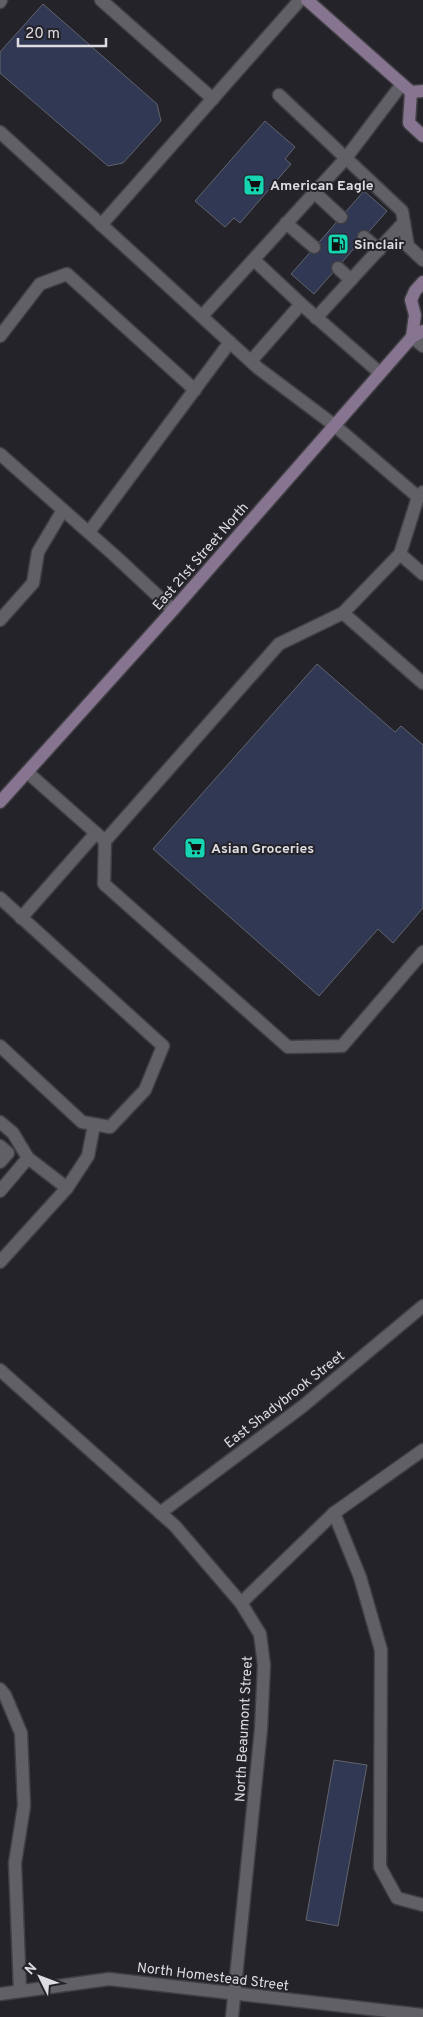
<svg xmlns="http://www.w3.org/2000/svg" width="423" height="2017" font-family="Overpass,sans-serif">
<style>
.building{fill:#303854;stroke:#61646b}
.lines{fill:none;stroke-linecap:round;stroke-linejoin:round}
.lane-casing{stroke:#403f43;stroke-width:15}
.street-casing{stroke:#403f43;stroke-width:15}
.secondary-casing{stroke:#403f43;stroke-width:15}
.lane{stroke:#616067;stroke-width:12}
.street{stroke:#616067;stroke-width:12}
.secondary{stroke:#867490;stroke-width:12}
.labels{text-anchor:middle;stroke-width:4;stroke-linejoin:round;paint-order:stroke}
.poi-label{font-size:14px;font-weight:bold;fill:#dddce0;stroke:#25232a;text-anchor:start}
.street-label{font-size:14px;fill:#dddce0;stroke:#25232a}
</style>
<rect width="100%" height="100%" fill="#25232a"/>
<!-- building -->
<g class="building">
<polygon points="43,4 157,104 161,121 123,163 108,166 0,73 0,52"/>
<polygon points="265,121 295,147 285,159 291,164 240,223 234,218 225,227 195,201"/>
<polygon points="364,191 387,211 314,294 291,274"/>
<polygon points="317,664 395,732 401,726 423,745 423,908 393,943 378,929 319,996 153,849"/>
<polygon points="334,1760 367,1765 338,1926 306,1920"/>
</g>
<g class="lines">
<!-- lane casing -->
<g class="lane-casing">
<g id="lane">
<polyline points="101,0 213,99"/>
<polyline points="0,2 1,0"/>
<polyline points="279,95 402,211 408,246 423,260"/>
<polyline points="0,132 258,368 334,425 418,497 423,492"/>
<polyline points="314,192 341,217"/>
<polyline points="286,223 314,247"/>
<polyline points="101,225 300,0"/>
<polyline points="364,237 379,250"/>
<polyline points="254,260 301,304 380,373"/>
<polyline points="338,268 351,280"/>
<polyline points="202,316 346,158 402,84"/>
<polyline points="316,318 404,222"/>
<polyline points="0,336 40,284 67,274 195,390"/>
<polyline points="412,337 423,346"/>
<polyline points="251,361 301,304"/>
<polyline points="0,454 114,555 173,610"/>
<polyline points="89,532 230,342"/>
<polyline points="400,554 423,574"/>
<polyline points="343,613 423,683"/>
<polyline points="0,620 33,583 38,552 63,510"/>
<polyline points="27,772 105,841 279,644 343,613 400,554 418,497"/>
<polyline points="105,841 104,884 288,1047 342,1046 423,952"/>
<polyline points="0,898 163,1046 145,1090 110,1127 82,1122 0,1046"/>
<polyline points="21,918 96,833"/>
<polyline points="0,1122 13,1133 28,1158 67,1188"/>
<polyline points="0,1146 8,1153 0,1162"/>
<polyline points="0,1191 28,1158"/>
<polyline points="0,1262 67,1188 88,1156 94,1125"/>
<polyline points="423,1450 334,1513 360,1577 381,1650 380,1867 397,1898 423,1905"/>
<polyline points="241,1603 334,1513"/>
</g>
</g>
<!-- street casing -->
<g class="street-casing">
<g id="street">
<polyline points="0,1370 175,1526 241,1603 260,1634 264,1665 261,1729 232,2017"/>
<polyline points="160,1513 303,1406 423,1306"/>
<polyline points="0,1689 5,1695 21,1733 24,1806 15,1863 20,1991"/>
<polyline points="0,1994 109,1979 423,2015"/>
</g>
</g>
<!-- secondary casing -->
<g class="secondary-casing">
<g id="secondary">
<polyline points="307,0 411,92 423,91"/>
<polyline points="411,92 409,123 423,136"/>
<polyline points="412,337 415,315 411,300 415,291 423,282"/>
<polyline points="0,802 173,610 412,337 423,331"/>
</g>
</g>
<!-- lane -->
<use href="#lane" class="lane"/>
<!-- street -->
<use href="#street" class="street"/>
<!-- secondary -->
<use href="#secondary" class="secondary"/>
</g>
<!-- icons -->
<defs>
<g id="supermarket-square" transform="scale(1.125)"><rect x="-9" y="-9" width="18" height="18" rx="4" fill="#15d5b3" stroke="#25232a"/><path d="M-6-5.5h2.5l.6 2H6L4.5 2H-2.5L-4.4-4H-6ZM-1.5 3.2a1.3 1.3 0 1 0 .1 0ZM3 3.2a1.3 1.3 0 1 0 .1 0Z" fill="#111"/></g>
<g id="fuel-square" transform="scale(1.125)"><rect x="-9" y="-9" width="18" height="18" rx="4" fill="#15d5b3" stroke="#25232a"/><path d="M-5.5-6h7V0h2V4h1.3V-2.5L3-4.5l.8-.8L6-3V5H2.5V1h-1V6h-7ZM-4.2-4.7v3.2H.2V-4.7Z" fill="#111"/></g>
</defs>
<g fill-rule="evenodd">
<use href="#supermarket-square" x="254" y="185"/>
<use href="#fuel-square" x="338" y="244"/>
<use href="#supermarket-square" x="195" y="848"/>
</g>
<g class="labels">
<!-- poi labels -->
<g class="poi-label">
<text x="270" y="190">American Eagle</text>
<text x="354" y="249">Sinclair</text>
<text x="211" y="853">Asian Groceries</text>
</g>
<!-- street labels -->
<g class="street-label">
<text transform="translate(200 556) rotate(-49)" y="5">East 21st Street North</text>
<text transform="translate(284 1399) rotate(-38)" y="5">East Shadybrook Street</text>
<text transform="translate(243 1729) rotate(-87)" y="5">North Beaumont Street</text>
<text transform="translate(213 1976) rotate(7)" y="5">North Homestead Street</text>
</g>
</g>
<!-- north arrow -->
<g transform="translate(40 1977) rotate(312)" stroke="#25232a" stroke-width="4" paint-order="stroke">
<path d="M0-4L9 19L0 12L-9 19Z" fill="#dddce0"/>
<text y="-8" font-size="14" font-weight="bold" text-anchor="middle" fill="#dddce0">N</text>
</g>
<!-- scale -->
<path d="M18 38v8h88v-8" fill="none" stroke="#dddce0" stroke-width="2.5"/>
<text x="25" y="38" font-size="15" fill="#dddce0" stroke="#25232a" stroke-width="4" paint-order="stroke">20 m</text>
</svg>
